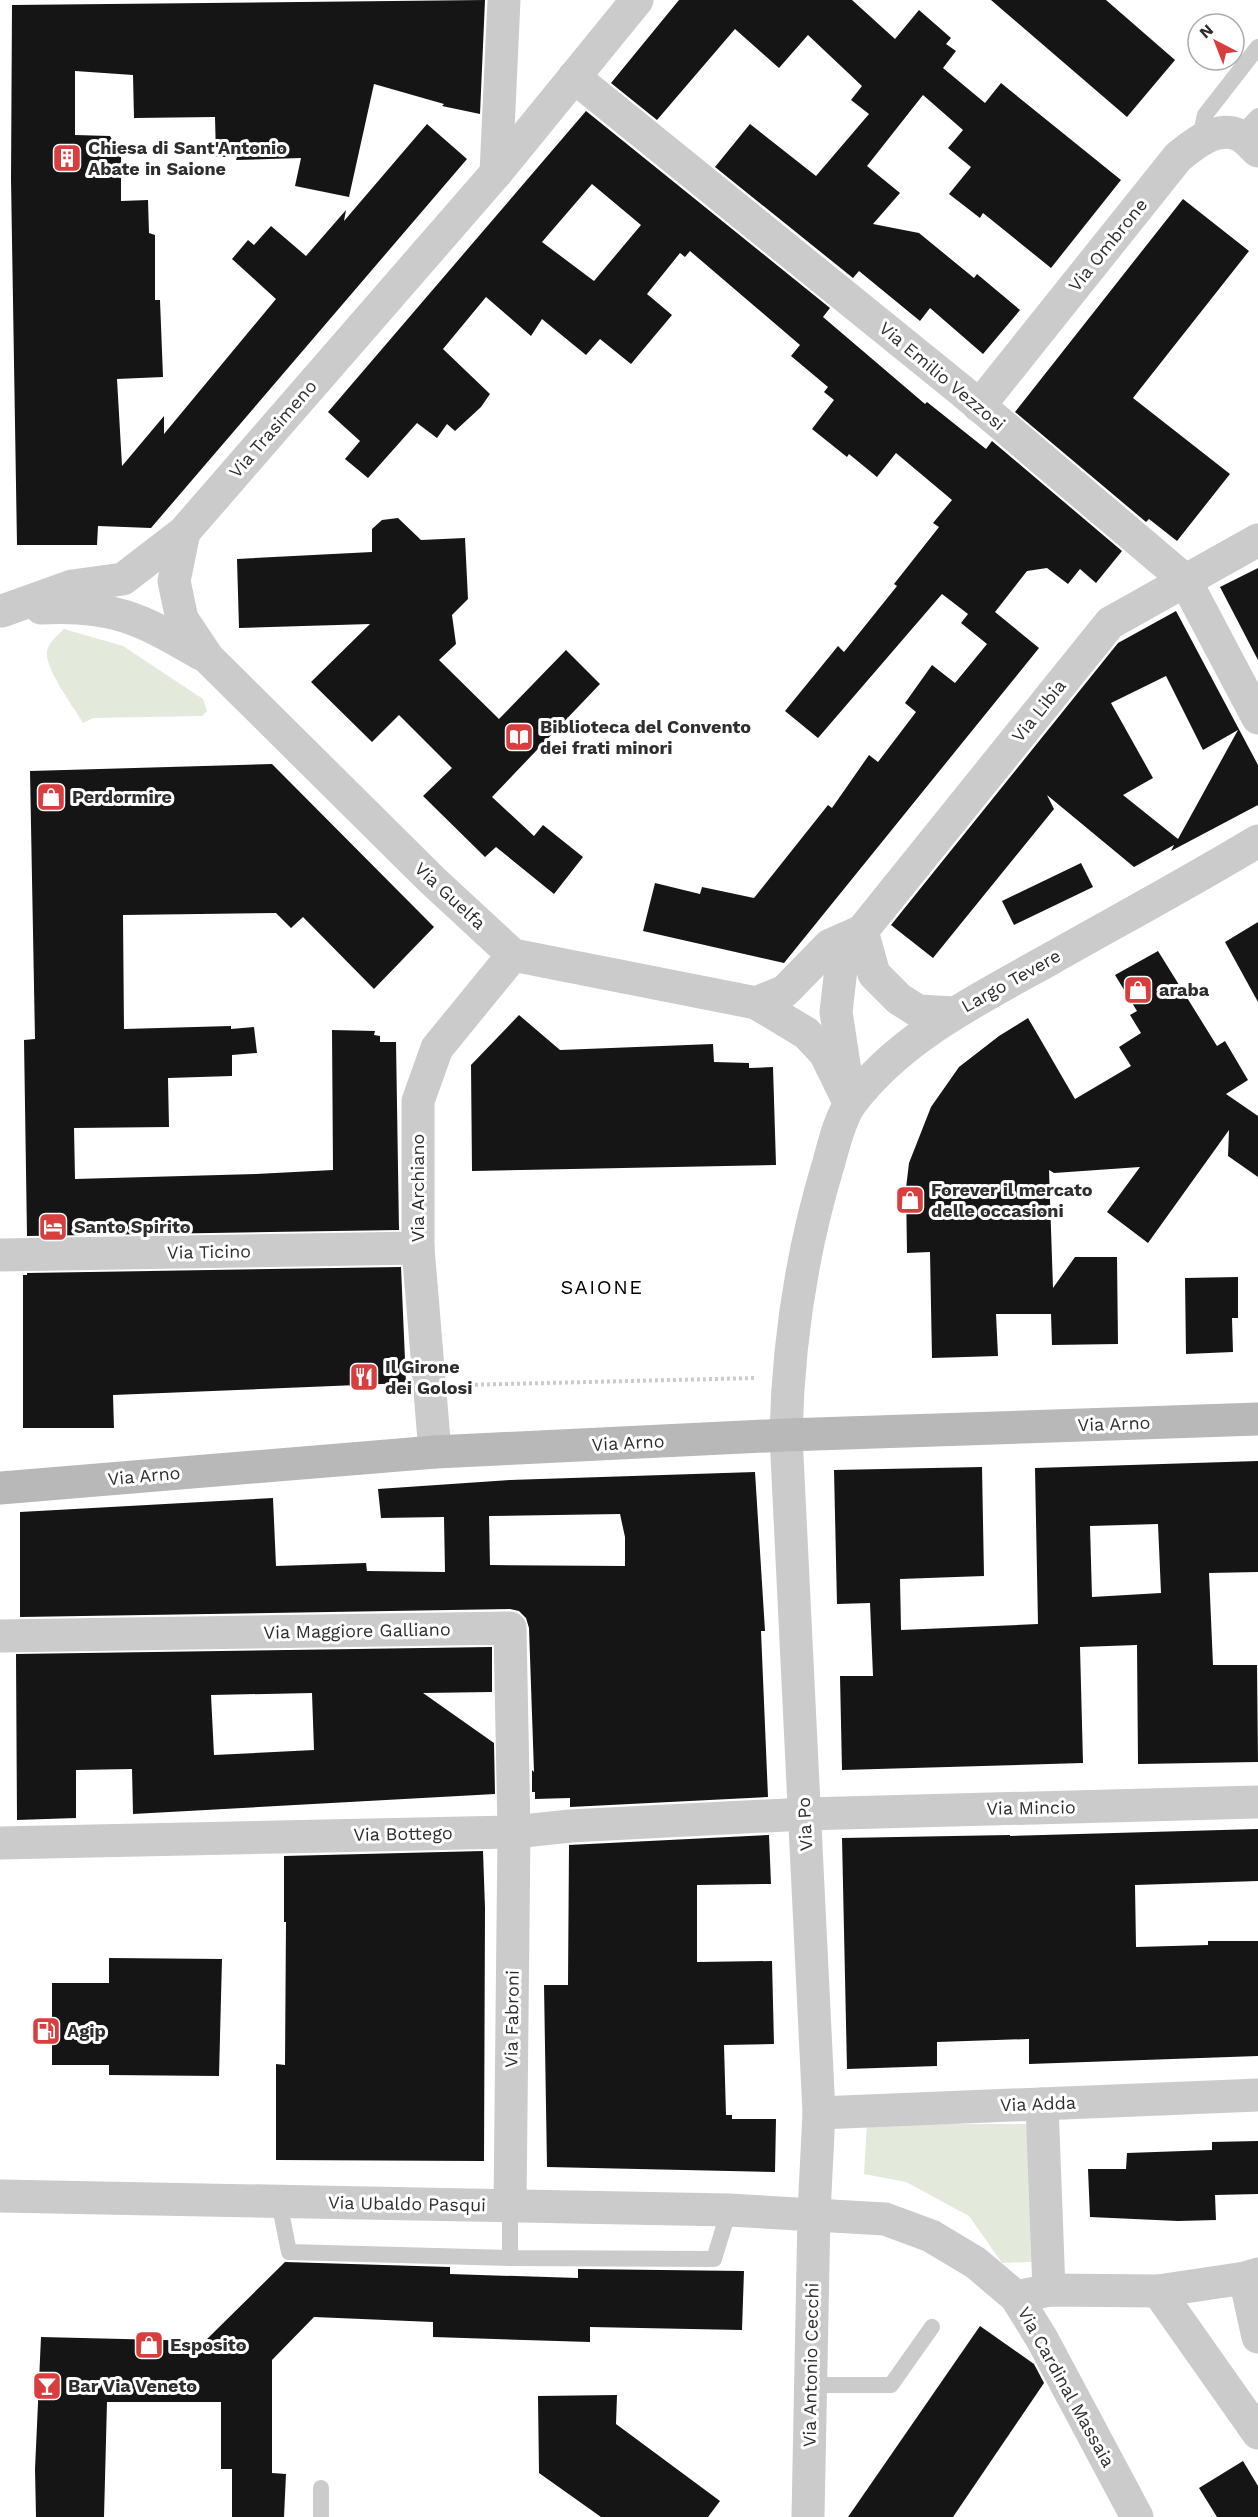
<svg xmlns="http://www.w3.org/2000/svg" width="1258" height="2517" font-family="'Work Sans',sans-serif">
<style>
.green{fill:#e3eadc}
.building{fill:#151515;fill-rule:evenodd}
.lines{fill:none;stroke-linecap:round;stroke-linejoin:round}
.path{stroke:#cbcbcb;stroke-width:4;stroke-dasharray:3 3;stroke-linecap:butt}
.service{stroke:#cbcbcb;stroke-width:16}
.minor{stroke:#cbcbcb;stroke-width:33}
.secondary{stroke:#b8b8b8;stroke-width:33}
.labels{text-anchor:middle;stroke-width:6;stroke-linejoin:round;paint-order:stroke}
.poi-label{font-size:18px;font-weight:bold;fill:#2e2e2e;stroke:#fff;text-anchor:start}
.street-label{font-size:18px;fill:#2e2e2e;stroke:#fff}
.neighbourhood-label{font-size:20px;letter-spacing:1.5px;fill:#000;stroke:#fff}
</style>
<rect width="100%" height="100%" fill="#fff"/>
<!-- green -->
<g class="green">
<path d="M64,629L123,646L203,699L207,711L202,716L93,718L83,723C74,707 44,668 47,651C49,642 58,635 64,629Z"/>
<polygon points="867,2124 1030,2124 1048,2261 1002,2263 969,2216 906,2182 864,2174"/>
</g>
<!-- building -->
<g class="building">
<polygon points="485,0 480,114 442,106 444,104 374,84 349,197 295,186 301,158 236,160 237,157 216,157 215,117 134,118 133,75 75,71 75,135 110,136 121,154 121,201 148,200 149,233 155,235 155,300 160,300 163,377 117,379 122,466 164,416 164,434 276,299 232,259 248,240 254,245 271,226 306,256 346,210 344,221 427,124 467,159 151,528 98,526 97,545 17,545 11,179 12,5"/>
<polygon points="679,0 852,0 895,39 919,10 951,38 946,44 956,51 943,68 985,103 1001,83 1121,180 1051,268 983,213 980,218 949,194 971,167 948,148 963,130 923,95 867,166 900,193 873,224 919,233 974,278 977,274 1020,310 983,354 930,308 920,321 859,271 853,278 715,167 750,124 816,176 869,114 851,100 862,86 808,35 779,68 735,29 657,120 611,83"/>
<polygon points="991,0 1106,0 1175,60 1127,117"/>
<path d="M586,111L830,308L823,317L925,404L927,402L986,449L992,441L1122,551L1096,583L1080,569L1068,584L1047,568L1027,571L995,612L1039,648L784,963L643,931L655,883L700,894L702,887L754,898L828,805L832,808L869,755L878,762L916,712L905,703L932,665L955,683L987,644L961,623L968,614L942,594L818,738L785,711L838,646L844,652L897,586L894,584L939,527L933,523L952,500L896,453L877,477L849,454L847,457L812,429L834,400L824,392L828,387L791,356L800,345L690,251L685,257L680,253L647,294L672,315L631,364L600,339L586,355L542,319L531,336L486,297L443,349L490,394L481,407L455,431L447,424L437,438L417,423L368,478L345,459L360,441L328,412ZM592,184L641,225L594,281L542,242Z"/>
<polygon points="1183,199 1249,251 1133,398 1230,474 1177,541 1149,519 1146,522 1015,412"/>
<polygon points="398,518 421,540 465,538 468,599 452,615 456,644 439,660 499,719 566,650 600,684 492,797 534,836 543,825 583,857 554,894 496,847 485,857 423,796 452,768 399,715 372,742 311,682 370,624 239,628 237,559 372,552 372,529 382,520"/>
<polygon points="1258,568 1258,660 1220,587"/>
<path d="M1176,611L1258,765V805L1171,851L1174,845L1134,867L1047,795L1054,809L933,958L891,925L1118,643ZM1166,676L1203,750L1238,730L1178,839L1123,795L1153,778L1111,703Z"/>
<polygon points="272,764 434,927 374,989 303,917 291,928 276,913 123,915 124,1029 231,1026 231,1029 254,1027 257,1053 232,1055 232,1076 168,1078 169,1127 74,1128 75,1179 256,1174 333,1170 332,1030 375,1031 374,1035 380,1036 380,1042 396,1042 399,1230 27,1236 24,1040 35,1039 30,771"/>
<polygon points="1081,863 1093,887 1014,925 1002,901"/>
<polygon points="1258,922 1258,1002 1225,942"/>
<polygon points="1158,951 1217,1046 1225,1041 1248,1080 1226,1094 1258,1116 1258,1177 1228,1156 1229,1130 1148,1243 1107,1212 1140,1167 1054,1173 1049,1170 1053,1288 1075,1257 1117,1257 1118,1344 1052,1345 1051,1314 996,1314 998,1356 932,1358 930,1252 907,1253 906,1188 909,1163 931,1107 959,1067 999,1036 1028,1018 1075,1099 1131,1066 1119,1047 1141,1033 1130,1015 1137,1011 1115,975"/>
<polygon points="519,1015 560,1050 713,1044 714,1062 749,1063 749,1068 773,1067 776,1165 472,1171 471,1065"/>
<polygon points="401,1267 406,1383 113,1395 114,1428 23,1428 23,1275 27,1275 27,1273"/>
<polygon points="1238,1277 1238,1318 1232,1318 1233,1352 1186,1354 1185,1278"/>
<path d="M1258,1461V1572L1209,1573L1213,1665H1257L1258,1762L1138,1764L1137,1645L1080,1647L1083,1763L842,1770L840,1676H873L870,1603L837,1604L834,1470L982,1467L984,1576L900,1579L901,1630L1038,1624L1035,1468ZM1158,1524L1161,1593L1092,1597L1090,1526Z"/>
<path d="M755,1472L765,1631H761L768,1797L570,1807V1798L535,1799V1792H532V1770L534,1772L529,1628L526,1618L519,1611L510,1609L20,1617V1512L273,1498L276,1566L366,1563L367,1571L445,1572L444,1517L381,1518L378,1489L510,1480ZM620,1514L625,1537V1566L490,1565L489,1516Z"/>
<path d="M492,1647V1692L423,1693L494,1743L495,1794L133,1814L132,1769L76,1770V1818L17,1820L16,1654ZM312,1693L314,1750L214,1755L211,1695Z"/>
<polygon points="1258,1829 1258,1881 1135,1885 1136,1947 1208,1945 1208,1941 1258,1941 1258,2056 1029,2064 1029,2039 937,2042 937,2066 847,2069 842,1838 1010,1835 1010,1836"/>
<polygon points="769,1835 771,1884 697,1885 697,1962 772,1961 774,2044 724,2045 726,2115 732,2115 732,2119 776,2119 775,2172 547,2167 544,1985 568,1985 569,1845"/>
<polygon points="483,1851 485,1908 484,2161 276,2160 276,2064 285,2065 286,1922 284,1922 284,1856"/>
<polygon points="109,1958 222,1959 219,2076 109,2075 109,2065 52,2065 52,1983 109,1983"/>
<polygon points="1258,2141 1258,2194 1215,2195 1216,2220 1178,2221 1090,2217 1088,2169 1126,2169 1127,2153 1212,2150 1212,2142"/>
<polygon points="285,2262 450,2267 450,2274 578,2278 578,2269 744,2271 742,2330 590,2327 590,2342 433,2337 433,2322 314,2317 272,2360 272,2473 286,2474 284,2517 232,2517 232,2469 221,2469 221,2402 107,2402 104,2517 36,2517 35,2469 41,2337 205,2341"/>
<polygon points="980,2326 1034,2364 1044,2383 953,2517 848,2517"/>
<polygon points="617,2395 616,2424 720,2501 708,2517 601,2517 539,2473 538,2396"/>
<polygon points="1243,2461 1258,2486 1258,2517 1217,2517 1199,2488"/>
</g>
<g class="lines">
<!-- path -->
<polyline class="path" points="463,1385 755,1378"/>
<!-- service -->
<g class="service">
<polyline points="1240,135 1258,116"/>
<polyline points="1199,141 1205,115 1258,47"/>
<polyline points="279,2202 289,2252 510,2258 714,2259 729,2210"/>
<polyline points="510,2258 510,2206"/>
<polyline points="810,2385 891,2385 932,2327"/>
<polyline points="321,2517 321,2488"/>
</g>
<!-- minor -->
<g class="minor">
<polyline points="574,77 962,391 1185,580 1258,718"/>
<polyline points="496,173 504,0"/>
<path d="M979,406L1178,157C1194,144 1217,125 1239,135C1246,138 1252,146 1258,151"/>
<polyline points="184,532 174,581 182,619 208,658 432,880 513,955 756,1003 806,1033 825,1053 850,1104"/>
<path d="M41,608C112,604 141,619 201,654"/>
<polyline points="2,611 72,586 123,579 184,532 496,173 637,0"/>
<polyline points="756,1003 785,991 830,945 862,931 874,974 899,999 918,1011 954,1013"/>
<polyline points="846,1077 836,1012 841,969 862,931 1110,623 1258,540"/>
<polyline points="0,1255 418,1248"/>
<polyline points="435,1452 418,1248 418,1101 437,1048 513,955"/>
<polyline points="0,1636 510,1628 514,1832 510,2206"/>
<polyline points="0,1843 514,1832 570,1826 805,1814 1258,1802"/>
<polyline points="1042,2104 1049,2290"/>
<polyline points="819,2113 1258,2095"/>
<polyline points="0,2196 729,2210 885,2219 931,2236 976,2263 1016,2297 1042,2339 1137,2517"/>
<polyline points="1245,2278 1258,2337"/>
<polyline points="1158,2291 1258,2433"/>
<polyline points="1016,2297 1049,2290 1158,2291 1245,2278 1258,2274"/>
<path d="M808,2517L814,2213L819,2113L786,1435C788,1344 802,1250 829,1162C834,1144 840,1118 851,1103C901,1036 981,998 1052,958C1121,919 1190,882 1258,841"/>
</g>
<!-- secondary -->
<polyline class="secondary" points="0,1488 435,1452 786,1435 1258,1419"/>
</g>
<!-- icons -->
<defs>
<g id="building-square" transform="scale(1.5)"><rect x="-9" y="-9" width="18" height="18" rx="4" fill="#d83e3d" stroke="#fff"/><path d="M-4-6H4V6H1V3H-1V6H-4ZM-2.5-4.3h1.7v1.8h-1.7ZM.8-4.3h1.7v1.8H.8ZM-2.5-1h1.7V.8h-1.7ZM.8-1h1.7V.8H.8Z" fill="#fff"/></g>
<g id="library-square" transform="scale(1.5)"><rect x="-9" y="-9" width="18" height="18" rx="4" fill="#d83e3d" stroke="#fff"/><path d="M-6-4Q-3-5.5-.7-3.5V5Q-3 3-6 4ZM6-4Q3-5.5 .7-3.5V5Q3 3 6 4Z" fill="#fff"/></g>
<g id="shop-square" transform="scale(1.5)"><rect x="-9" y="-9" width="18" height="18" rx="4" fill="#d83e3d" stroke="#fff"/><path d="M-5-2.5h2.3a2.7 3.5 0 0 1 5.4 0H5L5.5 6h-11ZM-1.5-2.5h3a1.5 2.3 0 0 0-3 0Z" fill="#fff"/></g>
<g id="hotel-square" transform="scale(1.5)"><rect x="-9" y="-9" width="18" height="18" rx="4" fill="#d83e3d" stroke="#fff"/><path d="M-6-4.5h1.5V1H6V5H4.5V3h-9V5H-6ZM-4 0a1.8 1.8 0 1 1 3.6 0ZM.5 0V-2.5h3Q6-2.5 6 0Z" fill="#fff"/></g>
<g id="restaurant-square" transform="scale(1.5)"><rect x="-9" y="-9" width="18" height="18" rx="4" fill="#d83e3d" stroke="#fff"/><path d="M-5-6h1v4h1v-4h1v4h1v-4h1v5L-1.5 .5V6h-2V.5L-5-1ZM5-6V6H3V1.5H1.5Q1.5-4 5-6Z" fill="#fff"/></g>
<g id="fuel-square" transform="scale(1.5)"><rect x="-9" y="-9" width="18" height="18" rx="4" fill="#d83e3d" stroke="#fff"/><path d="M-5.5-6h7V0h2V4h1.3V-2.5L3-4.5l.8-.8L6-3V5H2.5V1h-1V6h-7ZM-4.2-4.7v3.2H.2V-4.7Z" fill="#fff"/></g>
<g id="bar-square" transform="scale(1.5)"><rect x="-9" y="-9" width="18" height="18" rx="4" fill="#d83e3d" stroke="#fff"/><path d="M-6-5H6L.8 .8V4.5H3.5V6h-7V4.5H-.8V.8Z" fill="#fff"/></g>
</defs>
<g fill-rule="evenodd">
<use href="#building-square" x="67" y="158"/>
<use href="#library-square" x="519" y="737"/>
<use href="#shop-square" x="51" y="797"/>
<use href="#shop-square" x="1138" y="990"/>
<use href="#shop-square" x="910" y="1200"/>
<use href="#hotel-square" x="53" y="1227"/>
<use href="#restaurant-square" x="364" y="1377"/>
<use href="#fuel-square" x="46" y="2031"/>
<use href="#shop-square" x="149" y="2345"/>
<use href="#bar-square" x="47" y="2386"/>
</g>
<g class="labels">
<!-- poi labels -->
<g class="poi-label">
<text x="88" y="154">Chiesa di Sant'Antonio<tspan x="88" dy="21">Abate in Saione</tspan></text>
<text x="540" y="733">Biblioteca del Convento<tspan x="540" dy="21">dei frati minori</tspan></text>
<text x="72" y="803">Perdormire</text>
<text x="1159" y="996">araba</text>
<text x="931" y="1196">Forever il mercato<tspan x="931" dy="21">delle occasioni</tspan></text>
<text x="74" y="1233">Santo Spirito</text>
<text x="385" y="1373">Il Girone<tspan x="385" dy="21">dei Golosi</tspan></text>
<text x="67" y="2037">Agip</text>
<text x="170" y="2351">Esposito</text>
<text x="68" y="2392">Bar Via Veneto</text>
</g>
<!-- street labels -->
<g class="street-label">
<text transform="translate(1108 245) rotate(-51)" y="6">Via Ombrone</text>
<text transform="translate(942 376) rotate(40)" y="6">Via Emilio Vezzosi</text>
<text transform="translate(273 429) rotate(-49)" y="6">Via Trasimeno</text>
<text transform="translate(1039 711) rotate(-51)" y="6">Via Libia</text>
<text transform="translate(450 896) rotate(43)" y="6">Via Guelfa</text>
<text transform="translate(1011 981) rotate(-29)" y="6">Largo Tevere</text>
<text transform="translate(418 1188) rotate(-90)" y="6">Via Archiano</text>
<text transform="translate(209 1252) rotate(-1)" y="6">Via Ticino</text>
<text transform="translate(1114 1424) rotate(-2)" y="6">Via Arno</text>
<text transform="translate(628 1443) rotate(-3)" y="6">Via Arno</text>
<text transform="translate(144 1476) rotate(-5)" y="6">Via Arno</text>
<text transform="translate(357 1631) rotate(-1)" y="6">Via Maggiore Galliano</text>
<text transform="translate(1031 1808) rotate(-1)" y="6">Via Mincio</text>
<text transform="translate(805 1824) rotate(-93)" y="6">Via Po</text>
<text transform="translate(403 1834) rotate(-1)" y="6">Via Bottego</text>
<text transform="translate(512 2019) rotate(-89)" y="6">Via Fabroni</text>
<text transform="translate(1038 2104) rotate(-2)" y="6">Via Adda</text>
<text transform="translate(407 2204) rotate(1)" y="6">Via Ubaldo Pasqui</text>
<text transform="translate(811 2365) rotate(-89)" y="6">Via Antonio Cecchi</text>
<text transform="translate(1066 2387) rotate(61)" y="6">Via Cardinal Massaia</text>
</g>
<!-- neighbourhood labels -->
<g class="neighbourhood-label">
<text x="602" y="1294">SAIONE</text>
</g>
</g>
<!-- north arrow -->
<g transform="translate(1216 42) rotate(318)"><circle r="28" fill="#ffffff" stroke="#ababab" stroke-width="1.5"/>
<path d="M0-4.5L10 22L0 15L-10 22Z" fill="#d83e3d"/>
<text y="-9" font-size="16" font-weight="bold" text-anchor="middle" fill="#2e2e2e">N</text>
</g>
</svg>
